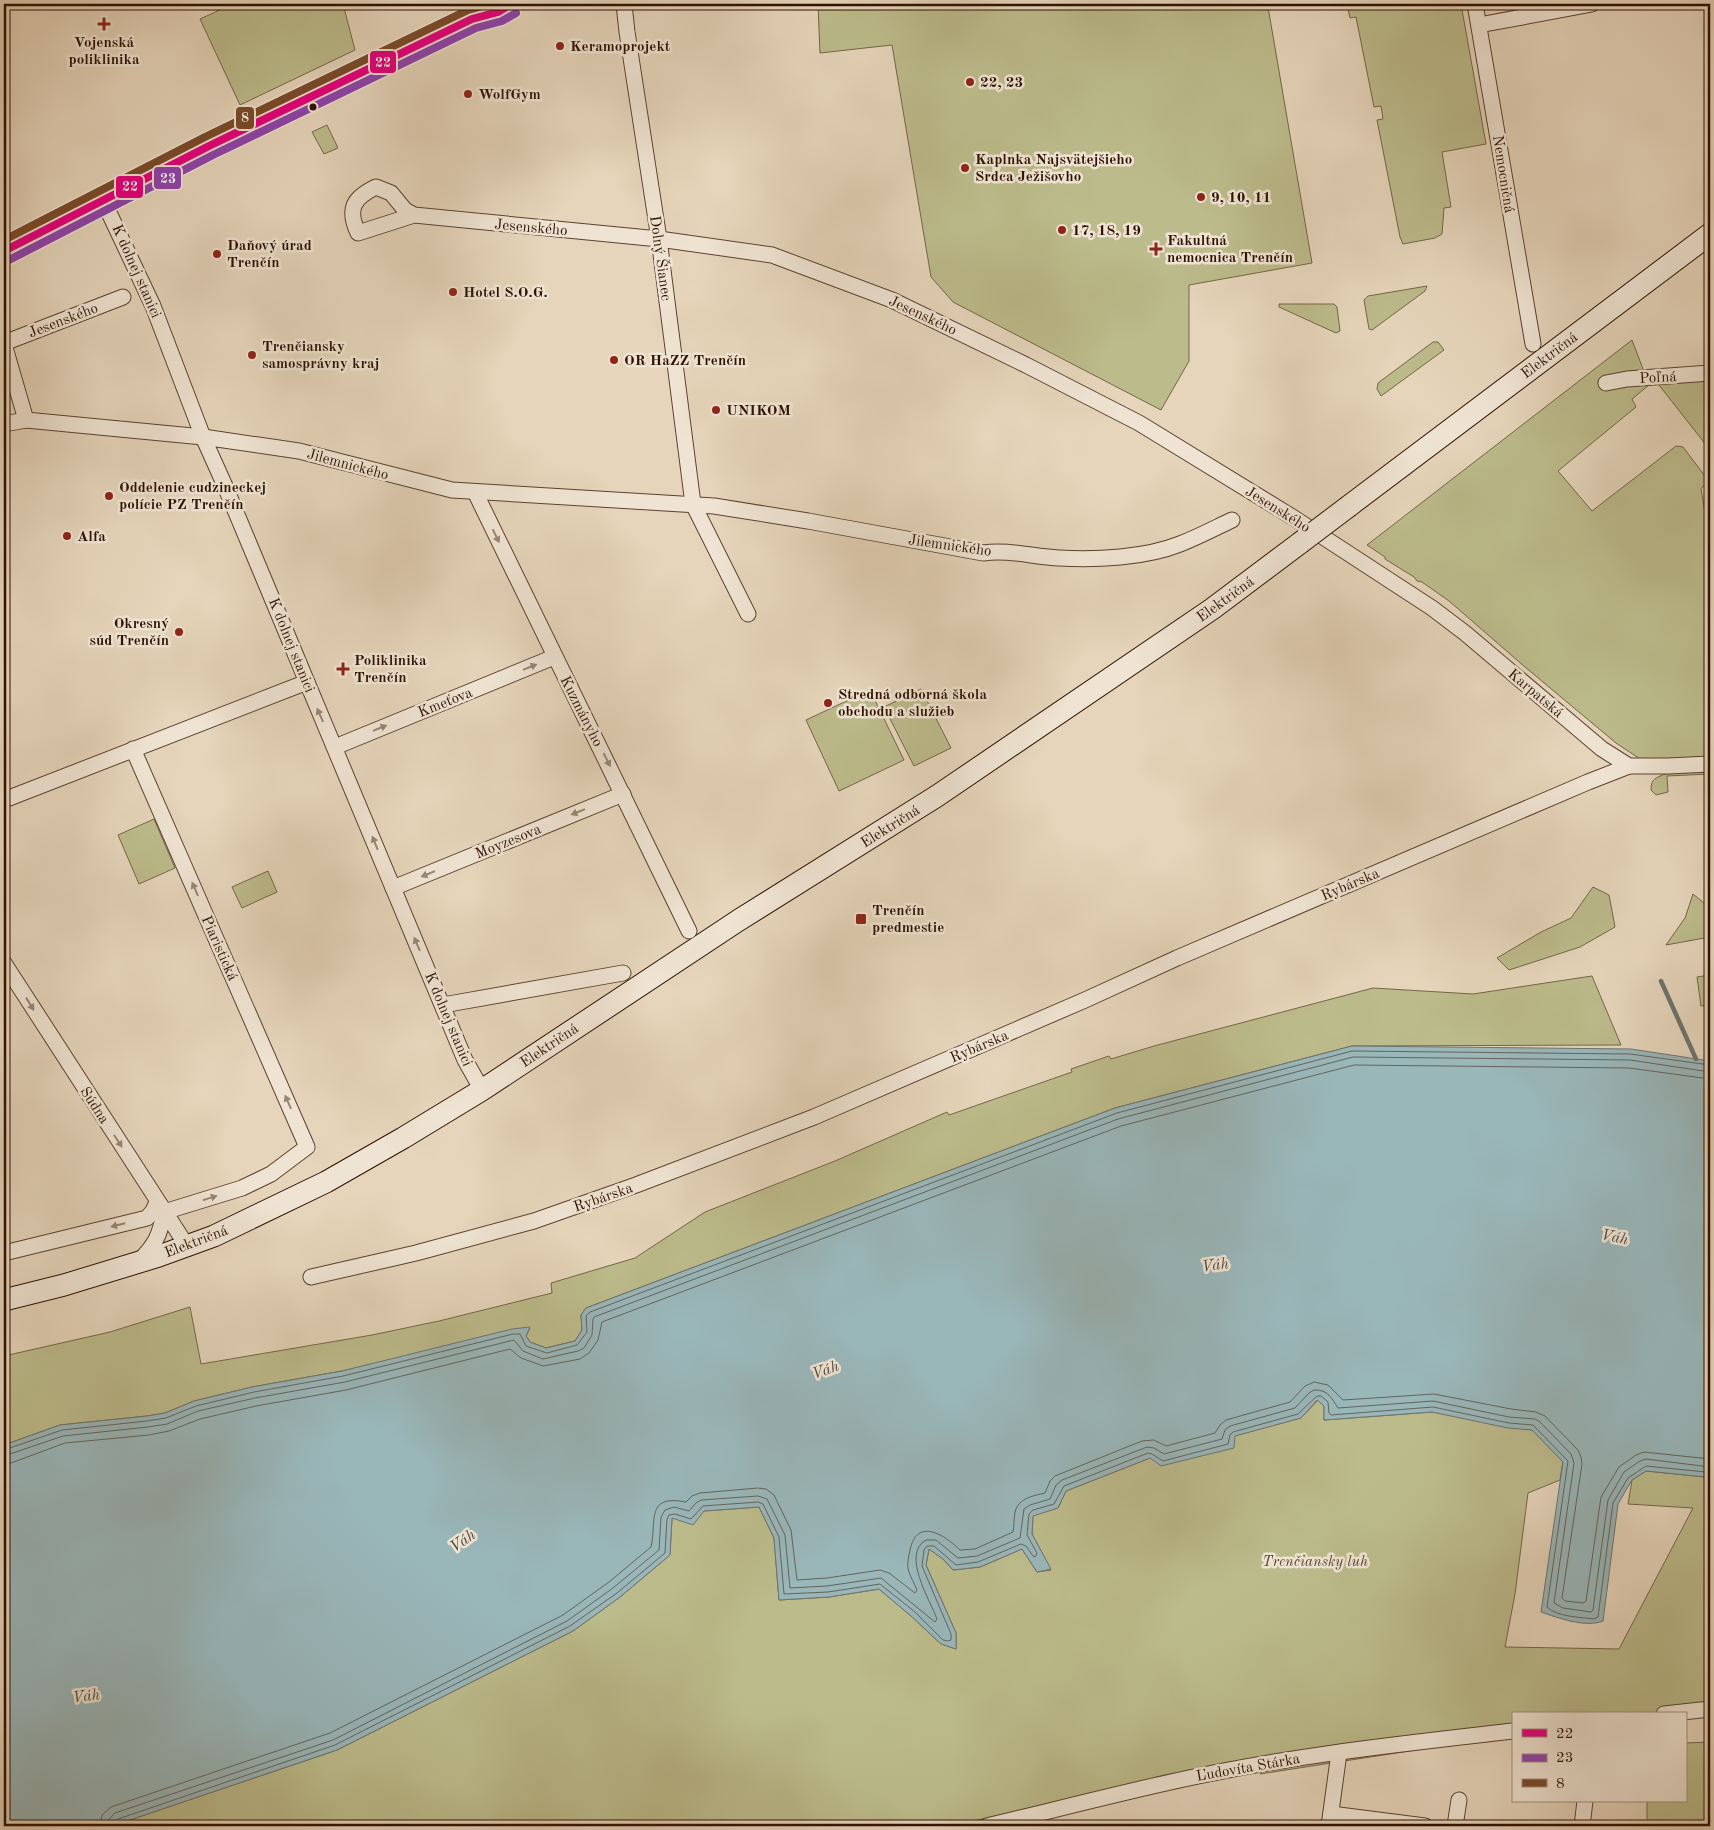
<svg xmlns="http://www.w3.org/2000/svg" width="1714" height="1830" font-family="'Old Standard TT',serif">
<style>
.green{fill:#bcbb8b;stroke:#756646}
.water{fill:#99b6b9;stroke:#6e746f}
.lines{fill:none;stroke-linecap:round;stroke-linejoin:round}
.shore{stroke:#64645c;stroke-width:1}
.stream{stroke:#6e746f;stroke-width:4.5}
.minor-casing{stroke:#5c422f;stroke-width:17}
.secondary-casing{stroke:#2e1100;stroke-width:23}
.minor{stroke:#efe4d3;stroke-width:15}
.secondary{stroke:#efe4d3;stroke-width:21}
.secondary-bridge-casing{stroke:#2e1100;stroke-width:23;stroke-linecap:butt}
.secondary-bridge{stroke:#efe4d3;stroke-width:21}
.bus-1-casing{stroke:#efe4d3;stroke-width:11}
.bus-2-casing{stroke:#efe4d3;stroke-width:11}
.bus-3-casing{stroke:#efe4d3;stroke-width:11}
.bus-1{stroke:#e5007d;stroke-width:8}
.bus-2{stroke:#8e44ad;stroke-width:8}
.bus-3{stroke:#7a4b2a;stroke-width:8}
.oneway{fill:#988574}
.poi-dot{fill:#8f2418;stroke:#efe4d3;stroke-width:2}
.bus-dot{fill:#2e1100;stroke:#efe4d3;stroke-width:2}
.labels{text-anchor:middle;stroke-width:5;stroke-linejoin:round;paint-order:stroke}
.poi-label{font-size:15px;font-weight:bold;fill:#2e1100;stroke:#efe4d3;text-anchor:start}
.street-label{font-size:15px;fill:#2e1100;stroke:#efe4d3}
.park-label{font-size:15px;font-style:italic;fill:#59442a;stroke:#efe4d3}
.water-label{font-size:16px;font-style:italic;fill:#534b41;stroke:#efe4d3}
.line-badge{stroke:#efe4d3;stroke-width:2}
.badge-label{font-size:14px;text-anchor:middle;font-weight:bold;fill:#fff}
</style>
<rect width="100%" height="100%" fill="#e6d5bb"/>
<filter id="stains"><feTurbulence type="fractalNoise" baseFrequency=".004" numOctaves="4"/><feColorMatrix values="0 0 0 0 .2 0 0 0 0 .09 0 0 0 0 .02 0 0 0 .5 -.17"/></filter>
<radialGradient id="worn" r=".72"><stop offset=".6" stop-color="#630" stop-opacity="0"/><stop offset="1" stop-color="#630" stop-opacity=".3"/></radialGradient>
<!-- green -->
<g class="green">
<polygon points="233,4 343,4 355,50 240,105 200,19"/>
<polygon points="818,4 1283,4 1268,7 1312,263 1189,285 1189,361 1161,410 953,302 931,277 892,45 820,53"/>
<polygon points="1347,4 1461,4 1486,144 1442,152 1451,207 1444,208 1442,234 1435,238 1403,244 1400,237 1377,120 1383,119 1381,106 1374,107 1356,17 1350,18"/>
<polygon points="327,125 338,148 324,154 312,132"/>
<polygon points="1427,286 1425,291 1372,330 1369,329 1364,300 1368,296"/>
<polygon points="1279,304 1334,304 1337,307 1340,331 1336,333 1279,307"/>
<polygon points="1632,340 1649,385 1632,399 1636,407 1558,471 1592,511 1676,446 1683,447 1708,480 1701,489 1706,518 1710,521 1710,756 1643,761 1616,743 1525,667 1449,601 1422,582 1417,581 1414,577 1385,559 1385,557 1367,545"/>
<polygon points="1433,342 1438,342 1444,350 1381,396 1377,389 1378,383"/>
<polygon points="1710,377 1710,450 1655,380"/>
<polygon points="921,689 951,748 914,766 884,707"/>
<polygon points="870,690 904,760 839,791 806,720"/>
<path d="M1710,771V774L1667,776L1668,792L1656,795L1651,790C1651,784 1652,780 1658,777C1669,770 1696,772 1710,771Z"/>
<polygon points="154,819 175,868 139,884 118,835"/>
<polygon points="268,871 277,892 242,908 232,887"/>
<polygon points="1593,887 1609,895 1615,927 1580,947 1509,970 1497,958 1541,932 1571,918"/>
<polygon points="1693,894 1710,908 1710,937 1666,945 1685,918"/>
<polygon points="1710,975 1710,1005 1701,1006 1697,977"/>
<polygon points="1592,976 1621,1045 1352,1046 1115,1108 586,1308 581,1315 582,1330 575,1341 546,1348 530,1342 526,1336 530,1328 342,1371 252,1387 194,1401 165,1413 147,1416 60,1425 4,1445 4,1356 110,1332 190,1307 201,1364 372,1335 439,1321 552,1293 551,1283 635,1258 705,1212 835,1161 947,1112 949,1115 1072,1072 1071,1069 1109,1056 1111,1059 1154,1046 1373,988 1473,994"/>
<polygon points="1318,1400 1324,1406 1324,1420 1432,1412 1532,1430 1563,1461 1560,1480 1528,1493 1515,1594 1505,1647 1619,1649 1693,1508 1628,1504 1632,1480 1646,1471 1705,1477 1710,1479 1710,1705 1655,1714 1513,1714 1513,1735 1260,1774 1263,1759 1111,1789 952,1826 112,1826 337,1750 573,1631 620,1597 670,1555 672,1518 704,1511 759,1507 774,1538 779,1600 829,1597 879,1589 911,1616 941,1644 956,1649 956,1633 926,1565 929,1549 943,1559 953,1570 980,1567 1022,1549 1037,1572 1051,1570 1032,1534 1033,1515 1058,1508 1066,1491 1150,1458 1301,1418"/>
<polygon points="1710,1742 1710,1826 1647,1826 1647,1801 1685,1801 1685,1743"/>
</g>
<!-- water -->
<path class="water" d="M1352,1046L1631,1049L1710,1061V1479L1705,1477L1646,1471L1632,1480L1618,1504L1603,1621C1586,1628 1558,1618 1541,1612L1563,1462L1532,1430L1508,1428L1432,1412L1324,1420V1406L1317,1400L1301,1418L1235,1436L1234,1448L1161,1466L1150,1458L1066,1491L1058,1508L1033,1516L1032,1534L1051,1569L1037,1572L1022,1549L980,1567L953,1570L943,1559L929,1549L926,1565L956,1633V1649L941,1644L911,1616L879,1589L829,1597L779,1600L774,1538L759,1507L704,1511L693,1525L672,1518L670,1555L620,1597L573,1631L337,1750L112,1826H4V1445L60,1425L147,1416L165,1413L194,1401L252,1387L342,1371L512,1329L530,1327L526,1336L530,1342L546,1348L575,1341L582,1330L581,1315L586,1308L1115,1108Z"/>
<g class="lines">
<!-- shore -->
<g class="shore">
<polyline points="4,1450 62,1430 147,1421 166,1418 196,1406 254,1392 343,1376 513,1334 520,1334 526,1346 547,1353 577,1345 587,1332 586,1316 590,1312 1117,1113 1352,1051 1630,1054 1710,1065"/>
<polyline points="4,1456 63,1436 148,1427 167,1424 198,1411 255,1398 345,1382 514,1340 523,1351 543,1359 578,1351 584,1348 592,1335 593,1319 594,1317 1118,1119 1353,1057 1630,1060 1710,1072"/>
<polyline points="4,1464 11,1463 65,1443 149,1435 169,1431 200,1419 256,1406 346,1390 510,1349 521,1358 543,1366 580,1359 589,1353 598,1340 602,1322 1121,1126 1354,1065 1629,1068 1710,1079"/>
<path d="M100,1826L102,1815L111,1807L330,1733L563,1615L609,1582L651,1547C657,1521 645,1494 686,1502L692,1496L700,1493L758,1488L766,1489L774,1495L791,1530L797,1580L827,1578L880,1570L889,1573L915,1593L917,1590C914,1583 910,1576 908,1569C907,1562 909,1556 910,1550C917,1516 946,1536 960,1550L975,1549L1013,1532C1014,1526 1014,1519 1015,1512C1018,1498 1033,1496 1045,1493L1050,1481L1055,1476L1142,1441L1154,1440L1166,1446L1215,1433L1220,1425L1226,1420L1290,1402L1305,1386L1314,1382L1328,1385L1343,1400L1434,1394L1511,1409L1536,1412L1545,1416L1578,1450L1581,1457L1582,1464L1562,1598L1565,1601L1584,1603L1586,1601L1601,1497L1619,1467L1636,1455L1644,1452L1710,1459"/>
<path d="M107,1826L109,1819L115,1813L333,1740L567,1621L613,1588L659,1550L661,1517L665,1510L674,1507L689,1511L696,1503L701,1500L758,1496L767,1499L785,1535L790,1588L827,1586L881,1578L935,1622L937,1619C930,1600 901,1554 926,1540H936L958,1558L977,1556L1020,1538L1024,1509L1030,1505L1050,1499L1056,1485L1062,1480L1147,1447L1154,1448L1164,1454L1222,1439L1225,1430L1230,1426L1295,1408L1309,1393L1314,1390C1328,1389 1332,1399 1338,1408L1433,1401L1509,1417L1535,1419L1540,1422L1571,1454L1574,1463L1554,1603L1563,1608L1591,1612L1593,1610L1608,1500L1624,1472L1640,1461L1646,1459L1710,1467"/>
<path d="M113,1826L114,1822L118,1819L335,1745L570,1626L617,1593L665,1553L667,1519L669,1515L675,1514L691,1519L703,1506L758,1502L763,1504L779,1537L784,1594L828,1592L880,1584L915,1612L943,1640L948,1641L951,1640V1634L922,1566L924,1550L927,1546H934L956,1565L978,1562L1021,1544L1026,1546L1033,1556L1035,1557L1037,1553L1027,1535L1029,1514L1033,1510L1054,1504L1064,1486L1148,1453L1152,1454L1163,1461L1228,1444L1230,1435L1233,1432L1298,1414L1317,1396H1321L1328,1402L1329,1413L1331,1415L1433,1407L1509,1423L1533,1425L1568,1461L1547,1607C1557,1617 1580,1617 1594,1619L1598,1617L1613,1503L1628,1478L1646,1466L1706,1472L1710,1474"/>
</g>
<!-- stream -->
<polyline class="stream" points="1661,981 1696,1059"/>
<!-- minor casing -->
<g class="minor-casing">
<g id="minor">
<polyline points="624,4 627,32 659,239 693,504 748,614"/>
<polyline points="1475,4 1533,344"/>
<polyline points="1479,25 1592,4"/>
<polyline points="103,200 153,306 203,437 225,486 465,1060 482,1090"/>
<path d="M414,215L405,210L391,193L376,187C353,198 347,209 358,233L414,215L659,239L772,255L892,300L1026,365L1139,423L1294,518L1432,608L1465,633L1602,749L1629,766H1668L1710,764"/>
<polyline points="4,251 209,146 472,19 498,12 511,4"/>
<polyline points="4,343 123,297"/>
<polyline points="4,344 26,420"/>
<polyline points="1606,383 1627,379 1710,373"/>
<path d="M4,424L26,420L203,437L299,451L452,490L714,506L808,521L983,553C1008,549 1034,557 1059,558C1096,560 1145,558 1180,544C1198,537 1215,528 1232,520"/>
<polyline points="475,492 689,931"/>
<polyline points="335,747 554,657"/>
<polyline points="133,749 307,1147 271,1174 242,1188 164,1212"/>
<polyline points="4,800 307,682"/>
<polyline points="393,888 623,794"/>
<polyline points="4,963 187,1246"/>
<polyline points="443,1005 623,973"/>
<polyline points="4,1253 147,1218 153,1211 157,1202"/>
<path d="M138,1262C155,1245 160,1236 164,1212"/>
<polyline points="311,1277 416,1253 534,1221 636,1185 814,1117 1085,1000 1177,958 1588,782 1629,766"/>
<polyline points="1664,1714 1710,1709"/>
<polyline points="1331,1814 1425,1826"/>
<path d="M987,1826C1050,1811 1112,1795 1175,1781C1286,1756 1400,1744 1513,1731"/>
<polyline points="1329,1826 1339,1753"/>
<polyline points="1455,1826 1459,1800"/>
<polyline points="1582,1826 1585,1801"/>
</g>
</g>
<!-- secondary casing -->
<g class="secondary-casing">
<g id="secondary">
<polyline points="1349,506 1710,234"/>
<polyline points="4,1300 64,1285 159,1256 214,1236 326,1182 403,1138 482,1090 739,920 937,796 1212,609 1300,543"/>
</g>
</g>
<!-- minor -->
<use href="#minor" class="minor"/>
<!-- secondary -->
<use href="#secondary" class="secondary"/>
<!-- secondary-bridge casing -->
<g class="secondary-bridge-casing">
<polyline id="secondary-bridge" points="1300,543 1349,506"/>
</g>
<!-- secondary-bridge -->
<use href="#secondary-bridge" class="secondary-bridge"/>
<!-- bus-1 casing -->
<g class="bus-1-casing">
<polyline id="bus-1" points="4,251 209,146 472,19 498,12 511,4"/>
</g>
<!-- bus-2 casing -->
<g class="bus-2-casing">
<polyline id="bus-2" points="9,260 213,155 476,28 502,21 516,13"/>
</g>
<!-- bus-3 casing -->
<g class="bus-3-casing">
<polyline id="bus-3" points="4,240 205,137 468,10 490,4"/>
</g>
<!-- bus-1 -->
<use href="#bus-1" class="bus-1"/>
<!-- bus-2 -->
<use href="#bus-2" class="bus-2"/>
<!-- bus-3 -->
<use href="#bus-3" class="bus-3"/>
</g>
<!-- one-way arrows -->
<defs><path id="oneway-solid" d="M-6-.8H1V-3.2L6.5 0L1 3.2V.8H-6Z" transform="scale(1.25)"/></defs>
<g class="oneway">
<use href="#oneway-solid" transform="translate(496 536) rotate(64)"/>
<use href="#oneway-solid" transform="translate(530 667) rotate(-22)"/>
<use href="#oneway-solid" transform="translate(320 715) rotate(-114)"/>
<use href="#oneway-solid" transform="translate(380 728) rotate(-22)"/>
<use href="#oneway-solid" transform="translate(607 760) rotate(63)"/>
<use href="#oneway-solid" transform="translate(578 812) rotate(158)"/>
<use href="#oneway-solid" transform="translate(375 843) rotate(-112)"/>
<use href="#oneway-solid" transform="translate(428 874) rotate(158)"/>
<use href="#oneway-solid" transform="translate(195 889) rotate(-114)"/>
<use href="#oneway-solid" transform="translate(417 944) rotate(-113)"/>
<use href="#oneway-solid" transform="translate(30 1004) rotate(58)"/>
<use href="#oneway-solid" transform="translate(288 1102) rotate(-114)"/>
<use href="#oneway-solid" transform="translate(118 1141) rotate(57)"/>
<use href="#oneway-solid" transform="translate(210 1198) rotate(-17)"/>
<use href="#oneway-solid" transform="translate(118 1225) rotate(166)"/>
</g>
<!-- markers -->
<g class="poi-dot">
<path d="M101.5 16.5h5v5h5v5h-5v5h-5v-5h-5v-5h5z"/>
<circle cx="560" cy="46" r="5"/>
<circle cx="970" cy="82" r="5"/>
<circle cx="468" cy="94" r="5"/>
<circle cx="965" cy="168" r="5"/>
<circle cx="1201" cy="197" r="5"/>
<circle cx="1062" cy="230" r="5"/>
<path d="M1153.5 241.5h5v5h5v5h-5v5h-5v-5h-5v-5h5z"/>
<circle cx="217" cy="254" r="5"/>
<circle cx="453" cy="292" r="5"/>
<circle cx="252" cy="355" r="5"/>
<circle cx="614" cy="360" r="5"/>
<circle cx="716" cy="410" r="5"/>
<circle cx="109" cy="496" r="5"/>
<circle cx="67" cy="536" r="5"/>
<circle cx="179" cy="632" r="5"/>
<path d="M340.5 661.5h5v5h5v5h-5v5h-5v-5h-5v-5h5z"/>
<circle cx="828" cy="703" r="5"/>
<rect x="855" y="913" width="12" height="12" rx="2.5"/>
</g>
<circle class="bus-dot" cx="313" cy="107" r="4.5"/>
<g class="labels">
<!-- poi labels -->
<g class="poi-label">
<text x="104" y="47" text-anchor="middle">Vojenská<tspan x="104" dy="17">poliklinika</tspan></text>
<text x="570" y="51">Keramoprojekt</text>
<text x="980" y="87">22, 23</text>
<text x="478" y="99">WolfGym</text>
<text x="975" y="164">Kaplnka Najsvätejšieho<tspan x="975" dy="17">Srdca Ježišovho</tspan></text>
<text x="1211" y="202">9, 10, 11</text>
<text x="1072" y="235">17, 18, 19</text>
<text x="1167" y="245">Fakultná<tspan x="1167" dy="17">nemocnica Trenčín</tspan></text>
<text x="227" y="250">Daňový úrad<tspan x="227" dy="17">Trenčín</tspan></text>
<text x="463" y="297">Hotel S.O.G.</text>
<text x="262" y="351">Trenčiansky<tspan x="262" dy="17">samosprávny kraj</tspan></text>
<text x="624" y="365">OR HaZZ Trenčín</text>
<text x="726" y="415">UNIKOM</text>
<text x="119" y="492">Oddelenie cudzineckej<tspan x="119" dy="17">polície PZ Trenčín</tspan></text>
<text x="77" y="541">Alfa</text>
<text x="169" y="628" text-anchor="end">Okresný<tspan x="169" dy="17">súd Trenčín</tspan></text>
<text x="354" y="665">Poliklinika<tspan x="354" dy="17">Trenčín</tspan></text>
<text x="838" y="699">Stredná odborná škola<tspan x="838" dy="17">obchodu a služieb</tspan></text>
<text x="872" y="915">Trenčín<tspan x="872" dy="17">predmestie</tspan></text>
</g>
<!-- street labels -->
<g class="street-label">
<text transform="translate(1504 174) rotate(81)" y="5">Nemocničná</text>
<text transform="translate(531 227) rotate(5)" y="5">Jesenského</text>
<text transform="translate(661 258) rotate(82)" y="5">Dolný Šianec</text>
<text transform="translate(137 271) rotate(66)" y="5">K dolnej stanici</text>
<text transform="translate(923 315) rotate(25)" y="5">Jesenského</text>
<text transform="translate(63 320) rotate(-21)" y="5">Jesenského</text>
<text transform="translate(1549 355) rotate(-37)" y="5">Električná</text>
<text transform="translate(1658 377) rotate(-3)" y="5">Poľná</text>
<text transform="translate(348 464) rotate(15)" y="5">Jilemnického</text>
<text transform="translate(1278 509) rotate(32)" y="5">Jesenského</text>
<text transform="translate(950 545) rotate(8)" y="5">Jilemnického</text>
<text transform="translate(1225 599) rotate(-36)" y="5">Električná</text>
<text transform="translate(292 645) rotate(68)" y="5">K dolnej stanici</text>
<text transform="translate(1536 693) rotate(40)" y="5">Karpatská</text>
<text transform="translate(445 702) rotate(-22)" y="5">Kmeťova</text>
<text transform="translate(582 711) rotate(63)" y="5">Kuzmányho</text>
<text transform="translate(890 826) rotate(-32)" y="5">Električná</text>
<text transform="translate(508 841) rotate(-22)" y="5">Moyzesova</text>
<text transform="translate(1350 884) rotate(-23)" y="5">Rybárska</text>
<text transform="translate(220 948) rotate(66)" y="5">Piaristická</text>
<text transform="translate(449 1019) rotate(67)" y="5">K dolnej stanici</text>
<text transform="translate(549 1045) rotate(-34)" y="5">Električná</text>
<text transform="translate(979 1046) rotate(-23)" y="5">Rybárska</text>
<text transform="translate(95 1105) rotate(57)" y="5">Súdna</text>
<text transform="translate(603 1197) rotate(-19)" y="5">Rybárska</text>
<text transform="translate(196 1241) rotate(-21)" y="5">Električná</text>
<text transform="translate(1248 1767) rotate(-10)" y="5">Ľudovíta Stárka</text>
</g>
<!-- park labels -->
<g class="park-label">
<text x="1315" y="1566">Trenčiansky luh</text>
</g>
<!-- water labels -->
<g class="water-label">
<text transform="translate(1615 1236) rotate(11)" y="6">Váh</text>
<text transform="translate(1215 1264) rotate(-8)" y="6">Váh</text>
<text transform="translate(825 1369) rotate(-19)" y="6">Váh</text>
<text transform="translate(462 1540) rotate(-35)" y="6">Váh</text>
<text transform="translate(86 1695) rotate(-7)" y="6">Váh</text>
</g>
</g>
<g class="line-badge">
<rect x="369" y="50" width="28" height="24" rx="5" fill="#e5007d"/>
<rect x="235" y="106" width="20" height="24" rx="5" fill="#7a4b2a"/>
<rect x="153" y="166" width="29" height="24" rx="5" fill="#8e44ad"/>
<rect x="115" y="175" width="29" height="24" rx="5" fill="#e5007d"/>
</g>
<g class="badge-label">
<text x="383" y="67">22</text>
<text x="245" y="122">8</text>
<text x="168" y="183">23</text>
<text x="130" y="191">22</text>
</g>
<!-- margin -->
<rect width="1714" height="1830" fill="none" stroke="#e6d5bb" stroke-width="20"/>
<rect x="5" y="5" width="1704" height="1820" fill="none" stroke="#2e1100" stroke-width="2.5"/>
<rect x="10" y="10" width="1694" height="1810" fill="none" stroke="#2e1100"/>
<!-- legend -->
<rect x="1512" y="1712" width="175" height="90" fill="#efe4d3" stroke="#a2907f"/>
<rect x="1522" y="1729" width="25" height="8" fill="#e5007d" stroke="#a2907f"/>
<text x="1556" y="1738" font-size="15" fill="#2e1100">22</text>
<rect x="1522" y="1754" width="25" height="8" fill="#8e44ad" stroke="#a2907f"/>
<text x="1556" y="1762" font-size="15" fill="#2e1100">23</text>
<rect x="1522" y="1779" width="25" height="8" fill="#7a4b2a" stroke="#a2907f"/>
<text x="1556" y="1788" font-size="15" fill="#2e1100">8</text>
<rect width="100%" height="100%" filter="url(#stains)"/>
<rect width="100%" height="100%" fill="url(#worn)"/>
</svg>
